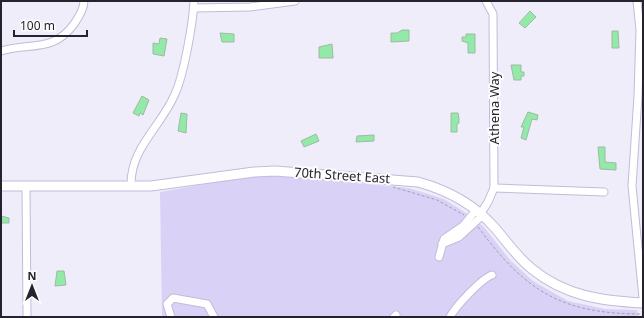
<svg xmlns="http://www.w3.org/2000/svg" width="644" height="318" font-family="'Noto Sans',sans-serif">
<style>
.green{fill:#dad1f7}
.building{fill:#93e9a8;stroke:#9ebaa4}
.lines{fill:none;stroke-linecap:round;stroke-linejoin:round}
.minor-casing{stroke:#c2bbd9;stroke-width:9}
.major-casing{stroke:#c2bbd9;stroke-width:11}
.path{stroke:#a4a1ad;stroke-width:1;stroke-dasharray:3 2;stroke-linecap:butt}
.minor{stroke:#fff;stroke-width:7}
.major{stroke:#fff;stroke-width:9}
.labels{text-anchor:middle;stroke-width:4;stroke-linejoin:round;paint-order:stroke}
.street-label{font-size:13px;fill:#26232e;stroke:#fcfcfc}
</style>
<rect width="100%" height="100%" fill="#f0edfa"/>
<!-- green -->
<polygon class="green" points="271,175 409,188 444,199 466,213 484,227 510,260 533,281 568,301 605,309 637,310 638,317 162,317 160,192 239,178"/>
<!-- building -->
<g class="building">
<polygon points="530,11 536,17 525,28 519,23"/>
<polygon points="402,30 409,30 409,41 391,42 391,33 397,33"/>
<polygon points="612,31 618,31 619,48 612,48"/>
<polygon points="220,33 234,34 234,42 222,42"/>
<polygon points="466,34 475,34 475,53 468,53 468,43 462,41 462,37 466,37"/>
<polygon points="160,38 167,39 164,56 153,54 153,43 159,44"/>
<polygon points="332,44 333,58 319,58 319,47"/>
<polygon points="511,65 521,65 521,72 524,72 524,76 521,76 521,80 514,80"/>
<polygon points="142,96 149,100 143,115 140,113 139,116 133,113"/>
<polygon points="528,112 538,115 537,120 532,119 526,140 521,138 524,127 521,127"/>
<polygon points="181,113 187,114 186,133 178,131"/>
<polygon points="451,113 458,113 459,118 459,123 457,124 457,132 451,132"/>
<polygon points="316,134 319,141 304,147 301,141"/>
<polygon points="374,135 374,141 356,142 357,136"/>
<polygon points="598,147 605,147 605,162 616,163 616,170 600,169"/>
<polygon points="1,216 9,218 9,223 1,223"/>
<polygon points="57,271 64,271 66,285 55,286"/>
</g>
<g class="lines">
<!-- minor casing -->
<g class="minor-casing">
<g id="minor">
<polyline points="637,1 640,30 638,96 632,186 643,298"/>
<polyline points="194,8 250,7 295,1"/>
<path d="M1,51C31,42 53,53 74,24C79,17 84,9 84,1"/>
<polyline points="26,186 27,317"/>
<path d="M131,186C130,148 161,127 175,94C184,74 193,23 194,1"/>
<polyline points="494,188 604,192"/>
<polyline points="481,213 488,202 494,188 493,14 486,1"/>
<polyline points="442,244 459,237 483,215"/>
<polyline points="439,257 444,239 463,226 476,210"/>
<polyline points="171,317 167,304 173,298 207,304 214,317"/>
<polyline points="394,317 396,315"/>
<path d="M450,317C455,307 481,279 492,275"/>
</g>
</g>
<!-- major casing -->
<g class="major-casing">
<path id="major" d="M1,186H151L254,172L275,171L418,182C447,190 475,205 495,228C507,242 517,257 532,269C565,296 602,301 643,303"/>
</g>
<!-- path -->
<g class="path">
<polyline points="393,187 437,200 464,215"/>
<path d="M478,227C526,292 562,314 643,314"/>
</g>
<!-- minor -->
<use href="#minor" class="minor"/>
<!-- major -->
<use href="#major" class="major"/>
</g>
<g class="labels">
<!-- street labels -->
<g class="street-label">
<text transform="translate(494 108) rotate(-90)" y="5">Athena Way</text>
<text transform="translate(342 175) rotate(4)" y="5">70th Street East</text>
</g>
</g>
<!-- border -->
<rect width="644" height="318" fill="none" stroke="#26232e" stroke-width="4"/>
<!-- north arrow -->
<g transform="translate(32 286)" stroke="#fcfcfc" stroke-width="3" paint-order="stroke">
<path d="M0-3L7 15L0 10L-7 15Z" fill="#26232e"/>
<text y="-6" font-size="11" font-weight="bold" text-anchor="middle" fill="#26232e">N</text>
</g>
<!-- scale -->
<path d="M14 30v6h73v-6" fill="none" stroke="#26232e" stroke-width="2"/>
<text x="20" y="30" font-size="12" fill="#26232e" stroke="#fcfcfc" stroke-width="3" paint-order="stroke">100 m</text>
</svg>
